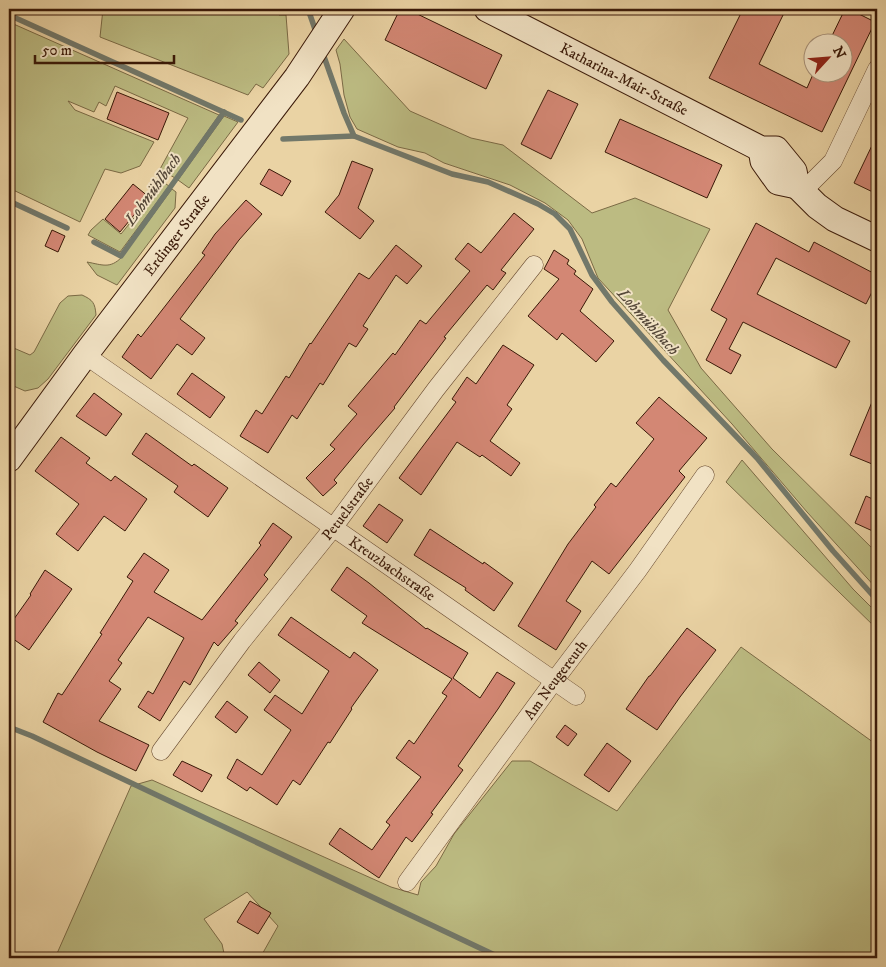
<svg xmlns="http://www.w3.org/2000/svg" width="886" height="967" font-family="'IM FELL DW Pica',serif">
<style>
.green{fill:#bcbb82;stroke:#7b6a45}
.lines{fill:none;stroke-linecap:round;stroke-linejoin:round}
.stream{stroke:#72786a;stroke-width:5.5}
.building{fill:#d38774;stroke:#3a1908}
.street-casing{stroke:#66482f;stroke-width:19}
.secondary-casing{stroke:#3a1908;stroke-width:27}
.street{stroke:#f1e2c4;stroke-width:18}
.secondary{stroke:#f1e2c4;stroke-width:25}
.labels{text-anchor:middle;stroke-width:4;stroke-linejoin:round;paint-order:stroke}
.street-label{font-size:15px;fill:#3a1908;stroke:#f1e2c4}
.water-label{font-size:16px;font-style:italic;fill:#564839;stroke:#f1e2c4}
</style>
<rect width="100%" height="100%" fill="#ead3a4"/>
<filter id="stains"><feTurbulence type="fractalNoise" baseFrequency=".004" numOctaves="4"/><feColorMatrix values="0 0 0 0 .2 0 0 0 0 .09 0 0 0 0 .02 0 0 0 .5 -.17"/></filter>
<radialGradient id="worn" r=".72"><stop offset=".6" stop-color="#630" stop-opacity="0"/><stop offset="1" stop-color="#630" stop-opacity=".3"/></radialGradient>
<!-- green -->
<g class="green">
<polygon points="103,9 217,9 220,12 242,9 277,9 279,15 286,15 289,54 263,88 256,84 248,95 100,37"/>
<polygon points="9,22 219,115 175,178 160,169 188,118 115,86 106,106 99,102 94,112 68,101 75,110 154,142 140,166 121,173 105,169 80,222 9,188"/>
<polygon points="344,39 410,111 471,138 503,145 592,213 635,198 710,229 668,310 701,368 772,449 877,553 877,589 807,512 732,424 598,278 582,239 568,220 545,203 510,185 444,163 425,153 398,147 357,129 350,117 344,95 340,64 336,50"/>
<polygon points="224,116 238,122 189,188 178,180"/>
<polygon points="163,182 169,186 120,252 88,235 91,230 103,219 121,234"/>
<path d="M172,189L176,192L175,208L117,285L97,275L87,262C103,265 110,269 122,257Z"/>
<path d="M82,295C93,300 95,303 96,315L48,379L38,388L25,391L9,384V346L30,355L34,352L60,303L68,296Z"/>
<polygon points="742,460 853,589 877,613 877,629 726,482"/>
<polygon points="741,647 877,745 877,958 260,958 278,926 247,892 204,919 222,944 225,958 55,958 131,786 152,780 391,887 418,895 421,882 436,866 454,834 512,761 530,761 617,811"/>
</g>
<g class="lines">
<!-- stream -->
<g class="stream">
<polyline points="308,9 317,35"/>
<polyline points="9,15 241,120"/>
<polyline points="322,51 344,113 354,136 452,174 488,182 538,204 555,214 570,229 592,275 612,302 663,360 757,458 833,551 877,600"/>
<polyline points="283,139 354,136"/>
<polyline points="9,201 67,228"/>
<polyline points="94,242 121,256 224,112"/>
<polyline points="9,727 32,736 501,958"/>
</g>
</g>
<!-- building -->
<g class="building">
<polygon points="400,9 407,9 502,55 486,89 385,40"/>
<polygon points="743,9 786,9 759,64 807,88 814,72 844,72 844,42 829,42 845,9 849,9 875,22 822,132 709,78"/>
<polygon points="548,90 578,104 551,159 521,144"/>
<polygon points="117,92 169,113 158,140 107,119"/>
<polygon points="620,119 722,165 707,198 605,152"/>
<polygon points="877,135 877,194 854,183"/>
<polygon points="352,161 373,169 358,208 374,221 360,239 325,212 339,195"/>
<polygon points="269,169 291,181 282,196 260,184"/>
<polygon points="133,184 149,197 120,232 105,219"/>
<polygon points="246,200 262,214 239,240 180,319 205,338 192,355 177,344 151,379 122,357 138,334 141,337 205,255 202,253 215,234"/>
<polygon points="514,213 534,229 501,270 506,273 493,290 487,285 444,337 446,338 394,407 395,408 363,445 334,480 337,483 323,496 306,478 335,449 330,445 357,414 348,406 393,353 395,355 420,320 426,324 470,271 455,259 468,243 481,253"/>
<polygon points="756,223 809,252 814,242 877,275 877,282 866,304 776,258 757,294 850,341 836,368 743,322 729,349 741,355 731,374 706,360 727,319 711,310"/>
<polygon points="52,230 65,236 58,252 45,246"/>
<polygon points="396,245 422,266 407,284 396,275 363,326 368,329 356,347 349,343 323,385 320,383 297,419 292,415 268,453 240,436 256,410 262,414 286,376 289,378 310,343 311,344 359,273 369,279"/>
<polygon points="554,250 569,260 567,264 576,271 574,274 593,289 580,311 614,341 596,362 562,333 557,340 528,316 559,279 544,269"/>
<polygon points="503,345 534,365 507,405 512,409 490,441 520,463 511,476 482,455 480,457 457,442 421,495 399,478 456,402 452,399 467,377 476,384"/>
<polygon points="192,373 225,397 210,418 177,394"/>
<polygon points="877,390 877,466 850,455"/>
<polygon points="94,393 122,414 106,436 76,416"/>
<polygon points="659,397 707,438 679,471 685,477 609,574 592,561 566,601 581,611 556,650 518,626 568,544 596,507 594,505 611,483 616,487 654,439 636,423"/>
<polygon points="146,433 192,466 194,464 228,488 208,517 174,492 178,486 132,454"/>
<polygon points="61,437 90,458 86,463 111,481 115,476 147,499 125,531 104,516 78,551 56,534 79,504 35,471"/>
<polygon points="866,496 877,501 877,533 855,523"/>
<polygon points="379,504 403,520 387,543 363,526"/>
<polygon points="273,523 292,537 264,575 268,579 235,621 238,623 218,646 214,642 190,685 184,681 160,721 138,707 148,691 153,694 184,638 148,617 118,660 122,663 109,681 121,689 99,721 149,745 136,771 97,752 43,722 58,693 62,695 102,634 100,633 133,581 127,577 144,553 169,570 154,592 202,620 261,545 259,543"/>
<polygon points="430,529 483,564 484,562 513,583 494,611 465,590 466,588 414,555"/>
<polygon points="347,567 369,583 426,629 427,628 468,653 453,678 480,698 497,672 515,683 498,709 458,766 463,770 431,813 433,814 412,842 406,837 379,878 329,844 340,828 372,850 390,825 386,822 421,777 396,758 409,740 414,744 447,696 442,693 452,679 362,623 367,616 331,590"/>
<polygon points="45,570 72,589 29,650 9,636 9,626 31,595 30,594"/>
<polygon points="291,617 350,658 354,652 378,670 351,708 352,709 330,743 328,742 300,785 293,780 277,805 250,787 247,791 227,778 237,759 262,775 291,730 264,710 275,695 302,714 329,671 278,635"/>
<polygon points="687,628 716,650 680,697 657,730 626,709 649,676 650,676"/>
<polygon points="259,662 280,680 270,693 248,675"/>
<polygon points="227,701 248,717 236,733 215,717"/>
<polygon points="565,725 577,734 568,746 556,737"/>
<polygon points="607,743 631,761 609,792 584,775"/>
<polygon points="182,761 212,775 202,792 173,775"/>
<polygon points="250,901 271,913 258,934 237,922"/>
</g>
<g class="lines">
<!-- street casing -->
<g class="street-casing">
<g id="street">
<polyline points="802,192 833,161 877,69"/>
<path id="s1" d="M85,355L576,696"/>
<path id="s2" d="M161,751L242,641L333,528L436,389L534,265"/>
<path id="s3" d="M407,882L554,681L638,570L705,475"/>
</g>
</g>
<!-- secondary casing -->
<g class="secondary-casing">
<g id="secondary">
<path id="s4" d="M487,9L761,149H776L794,171L797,186L817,206L835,219L877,239"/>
<polyline points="761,149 763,161 778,182 797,186"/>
<path id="s5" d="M9,459L85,355L297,77L342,9"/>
</g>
</g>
<!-- street -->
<use href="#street" class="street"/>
<!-- secondary -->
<use href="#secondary" class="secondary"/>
</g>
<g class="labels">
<!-- street labels -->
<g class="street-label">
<text dy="5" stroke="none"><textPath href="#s4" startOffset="154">Katharina-Mair-Straße</textPath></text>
<text dy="5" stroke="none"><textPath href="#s5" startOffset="280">Erdinger Straße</textPath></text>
<text dy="5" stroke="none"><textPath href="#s2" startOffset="306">Petuelstraße</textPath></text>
<text dy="5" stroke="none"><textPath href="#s1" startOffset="374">Kreuzbachstraße</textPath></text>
<text dy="5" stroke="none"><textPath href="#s3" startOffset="251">Am Neugereuth</textPath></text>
</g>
<!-- water labels -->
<g class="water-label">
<text transform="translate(152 189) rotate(-54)" y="6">Lohmühlbach</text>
<text transform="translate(649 321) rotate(48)" y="6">Lohmühlbach</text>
</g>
</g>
<!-- margin -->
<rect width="886" height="967" fill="none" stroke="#ead3a4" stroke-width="30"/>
<rect x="10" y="10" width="866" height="947" fill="none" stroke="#3a1908" stroke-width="2.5"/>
<rect x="15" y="15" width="856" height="937" fill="none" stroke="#3a1908"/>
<!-- north arrow -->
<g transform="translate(828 58) rotate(64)"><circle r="24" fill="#f1e2c4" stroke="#a89279"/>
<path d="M0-4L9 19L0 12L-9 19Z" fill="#8f2418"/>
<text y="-8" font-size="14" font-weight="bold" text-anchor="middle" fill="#3a1908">N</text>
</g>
<!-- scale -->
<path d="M35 55v8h139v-8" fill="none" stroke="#3a1908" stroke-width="2.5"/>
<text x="42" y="55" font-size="15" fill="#3a1908" stroke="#f1e2c4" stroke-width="4" paint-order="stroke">50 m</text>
<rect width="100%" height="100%" filter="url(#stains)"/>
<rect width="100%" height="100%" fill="url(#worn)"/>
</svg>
